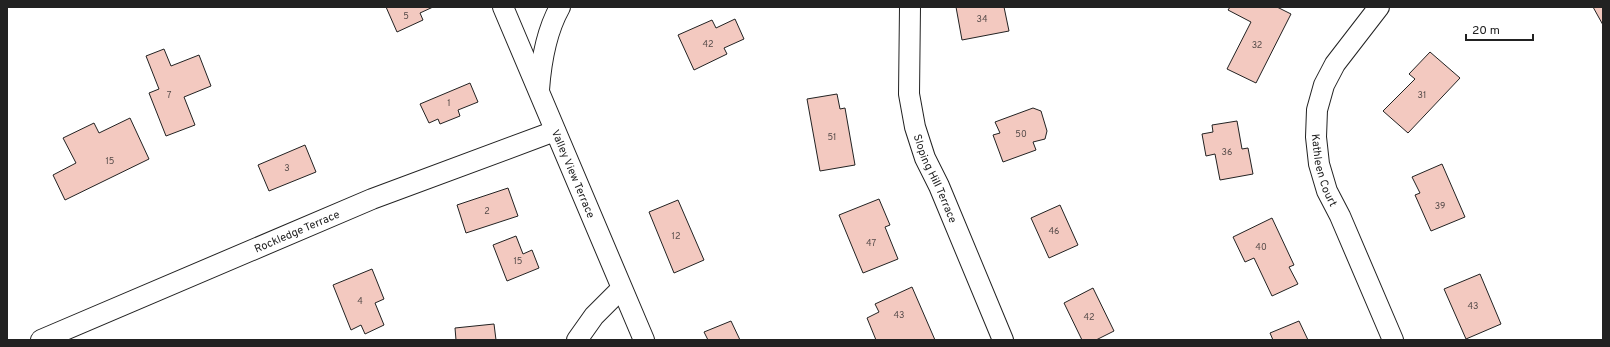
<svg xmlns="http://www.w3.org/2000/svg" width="1610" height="347" font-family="Overpass,sans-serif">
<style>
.building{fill:#f3c9c0;stroke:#222}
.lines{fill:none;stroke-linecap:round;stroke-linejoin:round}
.minor-casing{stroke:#222;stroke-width:22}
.minor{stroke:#fff;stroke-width:20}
.labels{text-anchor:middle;stroke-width:3;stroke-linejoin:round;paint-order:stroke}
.number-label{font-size:9px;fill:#564c4a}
.street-label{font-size:11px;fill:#222;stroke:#fff}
</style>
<rect width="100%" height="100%" fill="#fff"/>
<!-- building -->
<g class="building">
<polygon points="386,7 433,7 420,13 423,20 397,32"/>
<polygon points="956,7 1004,7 1009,31 962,40"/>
<polygon points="1230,7 1277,7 1291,14 1256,83 1227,69 1251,22 1228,10"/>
<polygon points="1593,7 1603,7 1603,25"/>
<polygon points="735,19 744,39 724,48 727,54 694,70 678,35 712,20 716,28"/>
<polygon points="164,49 171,66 199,55 211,86 184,97 195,125 166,136 149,93 159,89 146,56"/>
<polygon points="1430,52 1460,78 1408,133 1383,111 1415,79 1409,74"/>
<polygon points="470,83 478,102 458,110 460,116 440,124 438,119 429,123 420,104"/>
<polygon points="837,94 840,109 845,108 855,165 820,171 807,99"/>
<polygon points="1033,108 1041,111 1047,131 1045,139 1033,142 1036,150 1003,162 993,135 1000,133 995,122"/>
<polygon points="130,118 149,159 65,200 53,175 76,163 63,138 94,123 99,133"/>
<polygon points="1237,121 1242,149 1248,148 1253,174 1220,180 1215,154 1206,156 1202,134 1213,132 1212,125"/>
<polygon points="305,145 316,172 269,191 258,165"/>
<polygon points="1442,164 1465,217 1431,231 1415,195 1420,193 1412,177"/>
<polygon points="508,188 518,216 466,233 457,205"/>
<polygon points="879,199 890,225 885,227 898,259 863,273 839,215"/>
<polygon points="678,200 704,260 674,273 649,212"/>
<polygon points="1060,205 1078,245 1049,258 1031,218"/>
<polygon points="1272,218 1294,265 1289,267 1298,284 1272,296 1254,258 1245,262 1233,237"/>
<polygon points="516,236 523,254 532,250 539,268 507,281 493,245"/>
<polygon points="372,269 384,299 375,303 384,325 365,334 361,325 351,330 333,285"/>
<polygon points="1480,274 1501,324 1466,339 1444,289"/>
<polygon points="912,287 935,340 876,340 867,318 879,312 875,304"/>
<polygon points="1093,288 1114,331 1096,340 1082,340 1064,303"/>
<polygon points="731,321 740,340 708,340 704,332"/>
<polygon points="1299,321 1308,340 1273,340 1270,333"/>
<polygon points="494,324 496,340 456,340 455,328"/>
</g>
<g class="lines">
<!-- minor casing -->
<g class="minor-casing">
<g id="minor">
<path id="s1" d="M503,7L644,340"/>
<path id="s2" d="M910,7L909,94L915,127L925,158L939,186L1003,340"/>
<path id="s3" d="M1379,7L1335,64L1324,85L1317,110L1316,137L1319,164L1327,191L1340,216L1393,340"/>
<path d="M539,90C541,62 546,32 560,7"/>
<path id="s4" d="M41,340L372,199L555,131"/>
<polyline points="577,340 594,316 621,289"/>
</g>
</g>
<!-- minor -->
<use href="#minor" class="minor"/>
</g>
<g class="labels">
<!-- number labels -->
<g class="number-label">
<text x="406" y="19">5</text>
<text x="982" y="22">34</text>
<text x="708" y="47">42</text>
<text x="1257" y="48">32</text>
<text x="169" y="98">7</text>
<text x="1422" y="98">31</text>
<text x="449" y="106">1</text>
<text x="1021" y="137">50</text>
<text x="832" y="140">51</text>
<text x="1227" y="155">36</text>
<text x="110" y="164">15</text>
<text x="287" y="171">3</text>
<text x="1440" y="209">39</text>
<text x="487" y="214">2</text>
<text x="1054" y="234">46</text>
<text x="676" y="239">12</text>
<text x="871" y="246">47</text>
<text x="1261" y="250">40</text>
<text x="518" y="264">15</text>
<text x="360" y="304">4</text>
<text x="1473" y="309">43</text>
<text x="899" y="318">43</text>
<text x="1089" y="320">42</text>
</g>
<!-- street labels -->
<g class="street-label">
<text dy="4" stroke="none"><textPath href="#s3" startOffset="183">Kathleen Court</textPath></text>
<text dy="4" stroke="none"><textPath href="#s1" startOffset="181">Valley View Terrace</textPath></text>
<text dy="4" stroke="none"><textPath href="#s2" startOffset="176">Sloping Hill Terrace</textPath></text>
<text dy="4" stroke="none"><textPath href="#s4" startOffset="278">Rockledge Terrace</textPath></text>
</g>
</g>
<!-- border -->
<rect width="1610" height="347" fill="none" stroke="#222222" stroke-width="16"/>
<!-- scale -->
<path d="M1466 34v6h67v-6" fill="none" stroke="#222222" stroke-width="2"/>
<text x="1472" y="34" font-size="12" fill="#222222" stroke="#ffffff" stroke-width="3" paint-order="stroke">20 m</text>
</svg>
